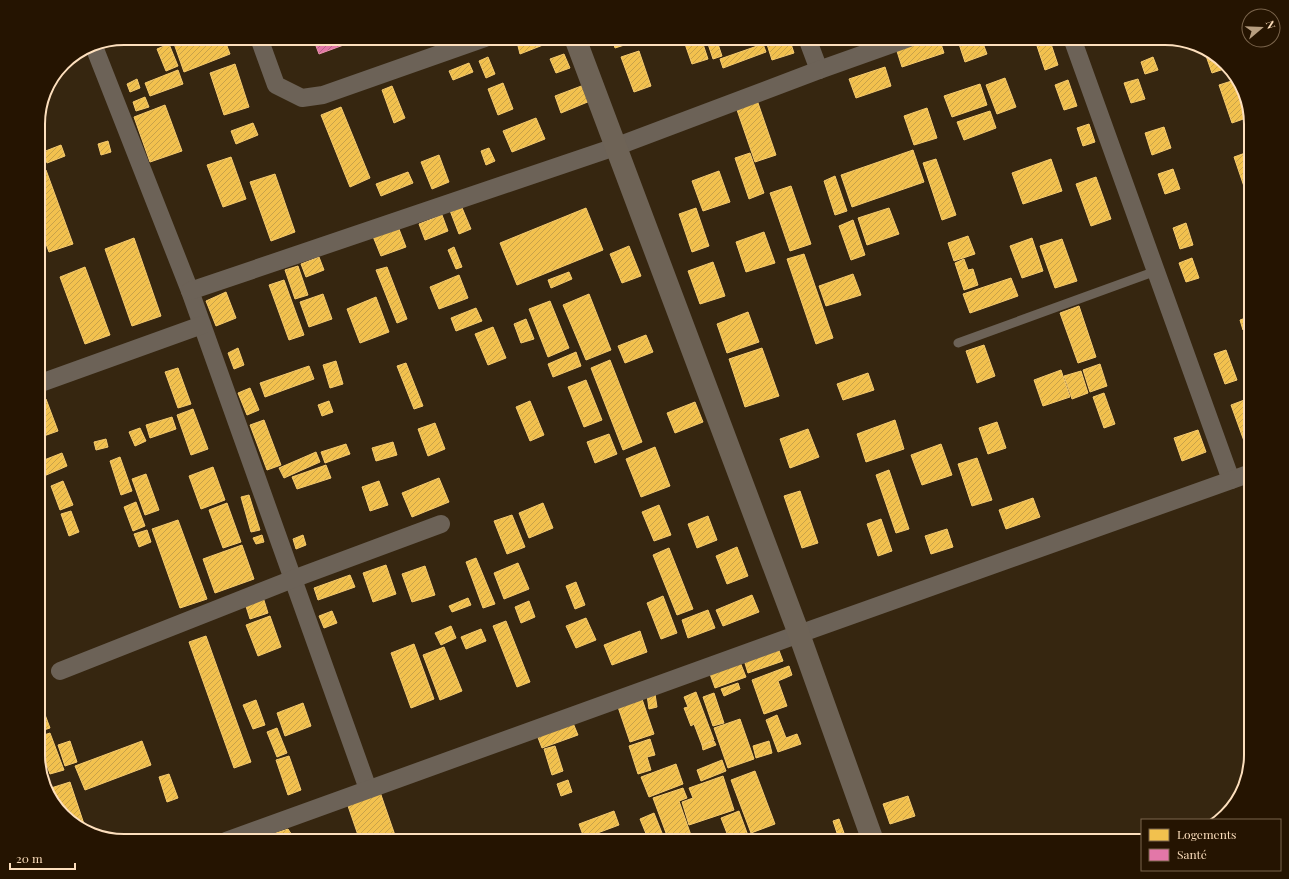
<svg xmlns="http://www.w3.org/2000/svg" width="1289" height="879" font-family="'Playfair Display',serif">
<style>
.homes{fill:url(#homes-hatch);stroke:#f5ca6f}
.health{fill:url(#health-hatch);stroke:#eb96ae}
.lines{fill:none;stroke-linecap:round;stroke-linejoin:round}
.lane{stroke:#6c6257;stroke-width:9}
.street{stroke:#6c6257;stroke-width:18}
.secondary{stroke:#6e6356;stroke-width:22}
.rim{fill:none;stroke:#fddfbd;stroke-width:2}
</style>
<defs>
<pattern id="homes-hatch" width="6" height="6" patternUnits="userSpaceOnUse"><rect width="6" height="6" fill="#f2c14e"/><path d="M-1 1l2-2M0 6l6-6M5 7l2-2" fill="none" stroke="#c8a249"/></pattern>
<pattern id="health-hatch" width="6" height="6" patternUnits="userSpaceOnUse"><rect width="6" height="6" fill="#e377a8"/><path d="M-1 1l2-2M0 6l6-6M5 7l2-2" fill="none" stroke="#b66787"/></pattern>
</defs>
<rect width="100%" height="100%" fill="#362610"/>
<!-- homes -->
<g class="homes">
<polygon points="155,38 169,38 170,39 158,45"/>
<polygon points="172,38 224,38 230,54 184,72"/>
<polygon points="539,38 540,38 543,45 520,54 518,46"/>
<polygon points="612,38 636,38 637,41 615,48"/>
<polygon points="701,38 708,59 692,64 685,44"/>
<polygon points="706,38 716,38 722,56 713,59"/>
<polygon points="765,38 789,38 794,53 772,60"/>
<polygon points="915,38 939,38 944,53 902,67 895,45"/>
<polygon points="957,38 981,38 987,54 965,62"/>
<polygon points="1050,41 1058,65 1045,70 1037,46"/>
<polygon points="169,44 178,66 166,71 157,49"/>
<polygon points="763,44 766,52 723,68 720,59"/>
<polygon points="1204,50 1213,53 1227,68 1212,73"/>
<polygon points="639,51 651,86 634,92 621,57"/>
<polygon points="564,54 570,68 556,73 550,59"/>
<polygon points="488,57 495,74 486,78 479,61"/>
<polygon points="1153,57 1158,70 1145,74 1141,62"/>
<polygon points="469,63 473,72 453,80 449,71"/>
<polygon points="235,64 249,107 224,115 210,73"/>
<polygon points="885,67 891,86 856,98 849,79"/>
<polygon points="178,70 183,84 150,96 145,83"/>
<polygon points="1005,78 1016,107 997,114 986,85"/>
<polygon points="137,79 140,88 130,92 127,84"/>
<polygon points="1138,79 1145,99 1131,103 1124,83"/>
<polygon points="1238,79 1240,81 1249,117 1232,123 1219,85"/>
<polygon points="1068,80 1077,106 1064,110 1055,85"/>
<polygon points="503,83 513,109 498,115 488,89"/>
<polygon points="980,84 987,105 952,117 944,96"/>
<polygon points="584,85 590,101 561,113 555,96"/>
<polygon points="392,86 405,118 394,123 382,90"/>
<polygon points="145,97 149,107 136,111 133,102"/>
<polygon points="757,100 776,155 755,162 736,107"/>
<polygon points="165,105 182,151 150,162 134,117"/>
<polygon points="341,107 370,178 350,187 321,115"/>
<polygon points="927,108 937,138 914,145 904,116"/>
<polygon points="990,111 996,128 964,140 957,122"/>
<polygon points="536,118 545,139 512,152 503,131"/>
<polygon points="253,123 258,135 236,144 231,131"/>
<polygon points="1089,124 1095,142 1083,146 1077,128"/>
<polygon points="1164,127 1171,148 1152,155 1145,133"/>
<polygon points="108,141 111,152 101,155 98,144"/>
<polygon points="61,145 65,156 47,163 43,152"/>
<polygon points="489,148 495,161 486,165 481,151"/>
<polygon points="913,150 924,182 852,207 841,175"/>
<polygon points="1251,151 1251,207 1234,157"/>
<polygon points="39,153 44,165 38,167 38,154"/>
<polygon points="750,153 764,193 749,199 735,158"/>
<polygon points="439,155 449,182 432,189 421,162"/>
<polygon points="231,157 246,199 223,207 207,165"/>
<polygon points="936,159 956,215 942,220 923,163"/>
<polygon points="1051,159 1062,191 1023,204 1012,173"/>
<polygon points="1173,169 1180,189 1165,194 1158,174"/>
<polygon points="46,170 73,244 49,252 38,222 38,172"/>
<polygon points="719,171 730,202 703,211 692,181"/>
<polygon points="408,172 413,183 381,196 376,184"/>
<polygon points="275,174 295,232 271,241 250,182"/>
<polygon points="835,176 847,211 835,215 824,181"/>
<polygon points="1096,177 1111,219 1091,226 1076,184"/>
<polygon points="791,186 811,244 790,251 770,193"/>
<polygon points="460,203 471,229 459,234 449,208"/>
<polygon points="586,208 603,250 517,285 500,243"/>
<polygon points="696,208 709,246 692,252 679,214"/>
<polygon points="889,208 899,234 867,245 858,218"/>
<polygon points="442,215 448,231 425,240 419,224"/>
<polygon points="853,220 865,255 851,260 839,226"/>
<polygon points="1186,223 1193,245 1180,249 1173,228"/>
<polygon points="397,224 406,247 381,256 372,234"/>
<polygon points="764,232 775,263 746,272 736,242"/>
<polygon points="968,236 975,254 954,261 948,243"/>
<polygon points="134,238 161,316 132,326 105,249"/>
<polygon points="1032,238 1043,271 1022,278 1010,246"/>
<polygon points="1062,239 1077,281 1055,288 1040,246"/>
<polygon points="629,246 641,276 622,283 610,254"/>
<polygon points="454,247 462,267 456,269 448,250"/>
<polygon points="804,254 833,338 816,344 787,259"/>
<polygon points="319,257 324,270 306,277 301,264"/>
<polygon points="1192,258 1199,278 1186,282 1179,263"/>
<polygon points="964,259 968,270 973,269 978,285 964,290 955,263"/>
<polygon points="713,262 725,296 700,304 688,271"/>
<polygon points="298,266 308,295 295,299 285,270"/>
<polygon points="85,267 110,335 85,344 60,277"/>
<polygon points="387,267 407,319 397,323 376,270"/>
<polygon points="569,272 572,279 551,288 548,280"/>
<polygon points="853,274 861,295 826,306 819,286"/>
<polygon points="459,275 468,298 439,309 430,287"/>
<polygon points="1011,278 1018,296 970,313 963,294"/>
<polygon points="284,280 304,335 289,340 269,285"/>
<polygon points="226,292 236,318 216,326 206,301"/>
<polygon points="323,294 332,319 309,327 300,302"/>
<polygon points="589,294 611,350 586,360 563,305"/>
<polygon points="376,297 389,332 360,343 347,309"/>
<polygon points="550,301 569,348 548,357 529,309"/>
<polygon points="1079,306 1096,357 1078,363 1060,313"/>
<polygon points="476,308 482,321 456,331 451,318"/>
<polygon points="748,312 759,342 727,353 717,324"/>
<polygon points="1251,316 1251,328 1243,330 1240,320"/>
<polygon points="526,319 534,339 521,343 514,324"/>
<polygon points="493,327 506,358 488,365 475,334"/>
<polygon points="646,335 653,352 625,363 618,346"/>
<polygon points="984,345 995,376 977,383 966,351"/>
<polygon points="238,348 244,365 234,369 228,353"/>
<polygon points="762,348 779,396 745,407 729,359"/>
<polygon points="1226,350 1237,380 1225,384 1214,354"/>
<polygon points="576,352 581,366 553,377 548,364"/>
<polygon points="610,360 642,442 623,450 591,368"/>
<polygon points="336,361 343,384 330,388 323,365"/>
<polygon points="406,363 423,406 414,409 397,366"/>
<polygon points="1100,364 1107,386 1090,392 1083,370"/>
<polygon points="309,366 314,379 265,397 260,383"/>
<polygon points="178,368 191,404 178,408 165,372"/>
<polygon points="1061,370 1070,397 1043,406 1034,380"/>
<polygon points="1081,371 1088,393 1072,399 1064,376"/>
<polygon points="868,373 874,390 843,400 837,384"/>
<polygon points="586,380 602,420 584,427 568,387"/>
<polygon points="250,388 259,410 247,415 238,393"/>
<polygon points="1104,393 1115,424 1104,428 1093,397"/>
<polygon points="46,399 58,431 38,438 38,402"/>
<polygon points="1247,399 1251,411 1251,438 1244,441 1231,405"/>
<polygon points="329,401 333,412 322,416 318,405"/>
<polygon points="530,401 544,435 530,441 516,407"/>
<polygon points="695,402 703,422 675,433 667,413"/>
<polygon points="193,409 208,449 191,455 177,415"/>
<polygon points="172,417 176,429 150,438 146,425"/>
<polygon points="264,420 281,465 267,470 250,425"/>
<polygon points="895,420 904,449 866,462 857,434"/>
<polygon points="997,422 1006,448 988,454 979,428"/>
<polygon points="435,423 445,449 428,456 418,429"/>
<polygon points="140,428 146,441 135,446 129,432"/>
<polygon points="808,429 819,457 790,468 780,439"/>
<polygon points="1198,430 1206,452 1182,461 1174,438"/>
<polygon points="609,434 617,454 595,463 587,442"/>
<polygon points="106,439 108,447 96,450 94,442"/>
<polygon points="393,442 397,455 376,461 372,448"/>
<polygon points="346,444 350,454 325,463 321,452"/>
<polygon points="941,444 952,475 922,485 911,455"/>
<polygon points="655,447 670,486 641,497 626,459"/>
<polygon points="316,452 320,462 284,478 279,468"/>
<polygon points="62,453 67,466 44,476 39,462"/>
<polygon points="120,457 132,491 121,495 110,461"/>
<polygon points="977,458 992,500 972,506 958,464"/>
<polygon points="326,465 331,478 297,489 292,477"/>
<polygon points="213,467 225,500 201,509 189,476"/>
<polygon points="889,470 909,529 896,533 876,475"/>
<polygon points="146,474 159,510 145,515 132,479"/>
<polygon points="439,478 449,502 412,517 402,493"/>
<polygon points="63,481 73,505 60,510 51,486"/>
<polygon points="379,481 388,505 370,511 362,487"/>
<polygon points="800,491 818,543 802,548 784,496"/>
<polygon points="249,495 260,530 251,532 241,497"/>
<polygon points="1033,498 1040,517 1006,529 999,510"/>
<polygon points="136,502 145,526 133,531 124,507"/>
<polygon points="227,503 241,542 223,548 209,510"/>
<polygon points="543,503 553,528 529,538 519,513"/>
<polygon points="659,505 671,535 654,541 642,512"/>
<polygon points="71,511 79,532 69,536 61,514"/>
<polygon points="512,515 525,547 507,554 494,521"/>
<polygon points="708,516 717,540 697,548 688,524"/>
<polygon points="881,519 892,551 878,556 867,524"/>
<polygon points="178,520 207,599 180,608 152,529"/>
<polygon points="947,529 953,547 931,554 925,536"/>
<polygon points="147,530 151,542 139,547 134,534"/>
<polygon points="262,535 264,542 256,544 253,538"/>
<polygon points="303,535 306,545 296,549 293,539"/>
<polygon points="242,545 254,579 215,593 203,559"/>
<polygon points="737,547 748,576 727,584 716,556"/>
<polygon points="669,548 693,609 677,615 653,555"/>
<polygon points="476,558 495,604 483,608 466,562"/>
<polygon points="518,563 529,589 504,599 494,573"/>
<polygon points="386,565 396,594 373,602 363,573"/>
<polygon points="425,566 435,595 412,602 402,574"/>
<polygon points="350,575 355,587 318,600 314,588"/>
<polygon points="576,582 585,605 575,609 566,586"/>
<polygon points="262,594 268,613 250,619 244,600"/>
<polygon points="752,595 759,612 723,626 716,610"/>
<polygon points="663,596 677,633 661,639 647,603"/>
<polygon points="468,598 471,605 452,612 449,606"/>
<polygon points="529,601 535,617 521,623 515,607"/>
<polygon points="708,610 715,628 688,638 682,620"/>
<polygon points="332,611 337,623 324,628 319,616"/>
<polygon points="270,616 281,647 258,656 246,625"/>
<polygon points="586,618 596,640 576,648 566,626"/>
<polygon points="506,621 530,682 517,687 493,626"/>
<polygon points="451,626 456,638 441,645 435,633"/>
<polygon points="481,629 486,641 466,649 461,637"/>
<polygon points="640,631 647,652 612,665 604,645"/>
<polygon points="206,636 251,762 234,768 189,642"/>
<polygon points="414,644 434,699 411,708 391,653"/>
<polygon points="444,647 462,691 440,700 423,655"/>
<polygon points="778,648 783,661 748,673 744,660"/>
<polygon points="740,662 746,677 715,688 710,674"/>
<polygon points="789,666 792,675 778,681 787,706 764,714 752,680"/>
<polygon points="738,683 740,689 724,696 721,689"/>
<polygon points="696,692 714,740 702,745 694,724 691,726 684,708 688,707 684,697"/>
<polygon points="714,693 724,723 713,726 703,697"/>
<polygon points="655,694 657,707 649,709 647,695"/>
<polygon points="38,696 50,728 38,732"/>
<polygon points="642,699 654,734 630,742 618,707"/>
<polygon points="256,700 265,725 253,729 243,705"/>
<polygon points="303,703 311,726 285,736 277,713"/>
<polygon points="777,715 786,738 797,734 801,744 778,752 766,720"/>
<polygon points="740,719 754,759 728,768 714,728"/>
<polygon points="573,723 578,735 542,748 537,735"/>
<polygon points="277,728 287,753 277,757 267,732"/>
<polygon points="50,733 64,770 50,774 38,740 38,737"/>
<polygon points="650,739 655,755 647,757 651,770 638,774 629,746"/>
<polygon points="70,741 77,762 65,766 58,745"/>
<polygon points="142,741 151,765 85,790 75,766"/>
<polygon points="714,741 716,745 703,750 702,745"/>
<polygon points="769,741 772,753 756,758 753,746"/>
<polygon points="555,746 563,771 552,775 544,749"/>
<polygon points="289,756 301,790 288,795 276,760"/>
<polygon points="722,760 726,771 701,781 697,770"/>
<polygon points="676,764 683,784 649,797 641,777"/>
<polygon points="755,771 775,824 751,833 731,780"/>
<polygon points="169,774 178,798 167,802 159,777"/>
<polygon points="723,776 734,810 689,825 682,802 693,798 689,788"/>
<polygon points="46,777 53,796 49,798 43,778"/>
<polygon points="568,780 572,792 561,796 557,784"/>
<polygon points="70,782 86,830 76,826 58,807 51,788"/>
<polygon points="683,788 687,798 679,801 693,841 669,841 653,798"/>
<polygon points="380,792 397,841 360,841 347,803"/>
<polygon points="908,796 915,816 890,824 883,804"/>
<polygon points="614,811 619,825 584,838 579,824"/>
<polygon points="739,811 750,841 730,841 721,818"/>
<polygon points="654,813 664,838 657,841 649,841 640,819"/>
<polygon points="839,819 844,833 838,836 833,821"/>
<polygon points="288,829 295,840 255,841 254,840"/>
</g>
<!-- health -->
<polygon class="health" points="313,38 360,38 360,39 319,54"/>
<g class="lines">
<!-- lane -->
<polyline class="lane" points="958,343 1156,271"/>
<!-- street -->
<g class="street">
<polyline points="259,38 276,85 302,98 323,95 485,38"/>
<polyline points="807,38 819,70"/>
<polyline points="1072,38 1231,480"/>
<polyline points="93,44 190,291 368,789"/>
<polyline points="190,291 615,147 819,70 909,38"/>
<polyline points="38,384 202,325"/>
<polyline points="60,671 293,579 441,524"/>
<polyline points="226,841 799,634 1251,473"/>
</g>
<!-- secondary -->
<polyline class="secondary" points="575,38 799,634 873,841"/>
</g>
<!-- crop -->
<path d="M0 0H1289V879H0ZM124 45H1165A79 79 0 0 1 1244 124V755A79 79 0 0 1 1165 834H124A79 79 0 0 1 45 755V124A79 79 0 0 1 124 45Z" fill="#251401" fill-rule="evenodd"/>
<path class="rim" d="M124 45H1165A79 79 0 0 1 1244 124V755A79 79 0 0 1 1165 834H124A79 79 0 0 1 45 755V124A79 79 0 0 1 124 45Z"/>
<!-- legend -->
<rect x="1141" y="819" width="140" height="52" fill="#251401" stroke="#7b654c"/>
<rect x="1149" y="829" width="20" height="12" fill="#f2c14e" stroke="#7b654c"/>
<text x="1177" y="839" font-size="12" fill="#fddfbd">Logements</text>
<rect x="1149" y="849" width="20" height="12" fill="#e377a8" stroke="#7b654c"/>
<text x="1177" y="859" font-size="12" fill="#fddfbd">Santé</text>
<!-- north arrow -->
<g transform="translate(1261 28) rotate(71)"><circle r="19" fill="#251401" stroke="#7b654c"/>
<path d="M0-3L7 15L0 10L-7 15Z" fill="#b79e80"/>
<text y="-6" font-size="11" font-weight="bold" text-anchor="middle" fill="#fddfbd">N</text>
</g>
<!-- scale -->
<path d="M10 863v6h65v-6" fill="none" stroke="#fddfbd" stroke-width="2"/>
<text x="16" y="863" font-size="12" fill="#fddfbd" stroke="#251401" stroke-width="3" paint-order="stroke">20 m</text>
</svg>
